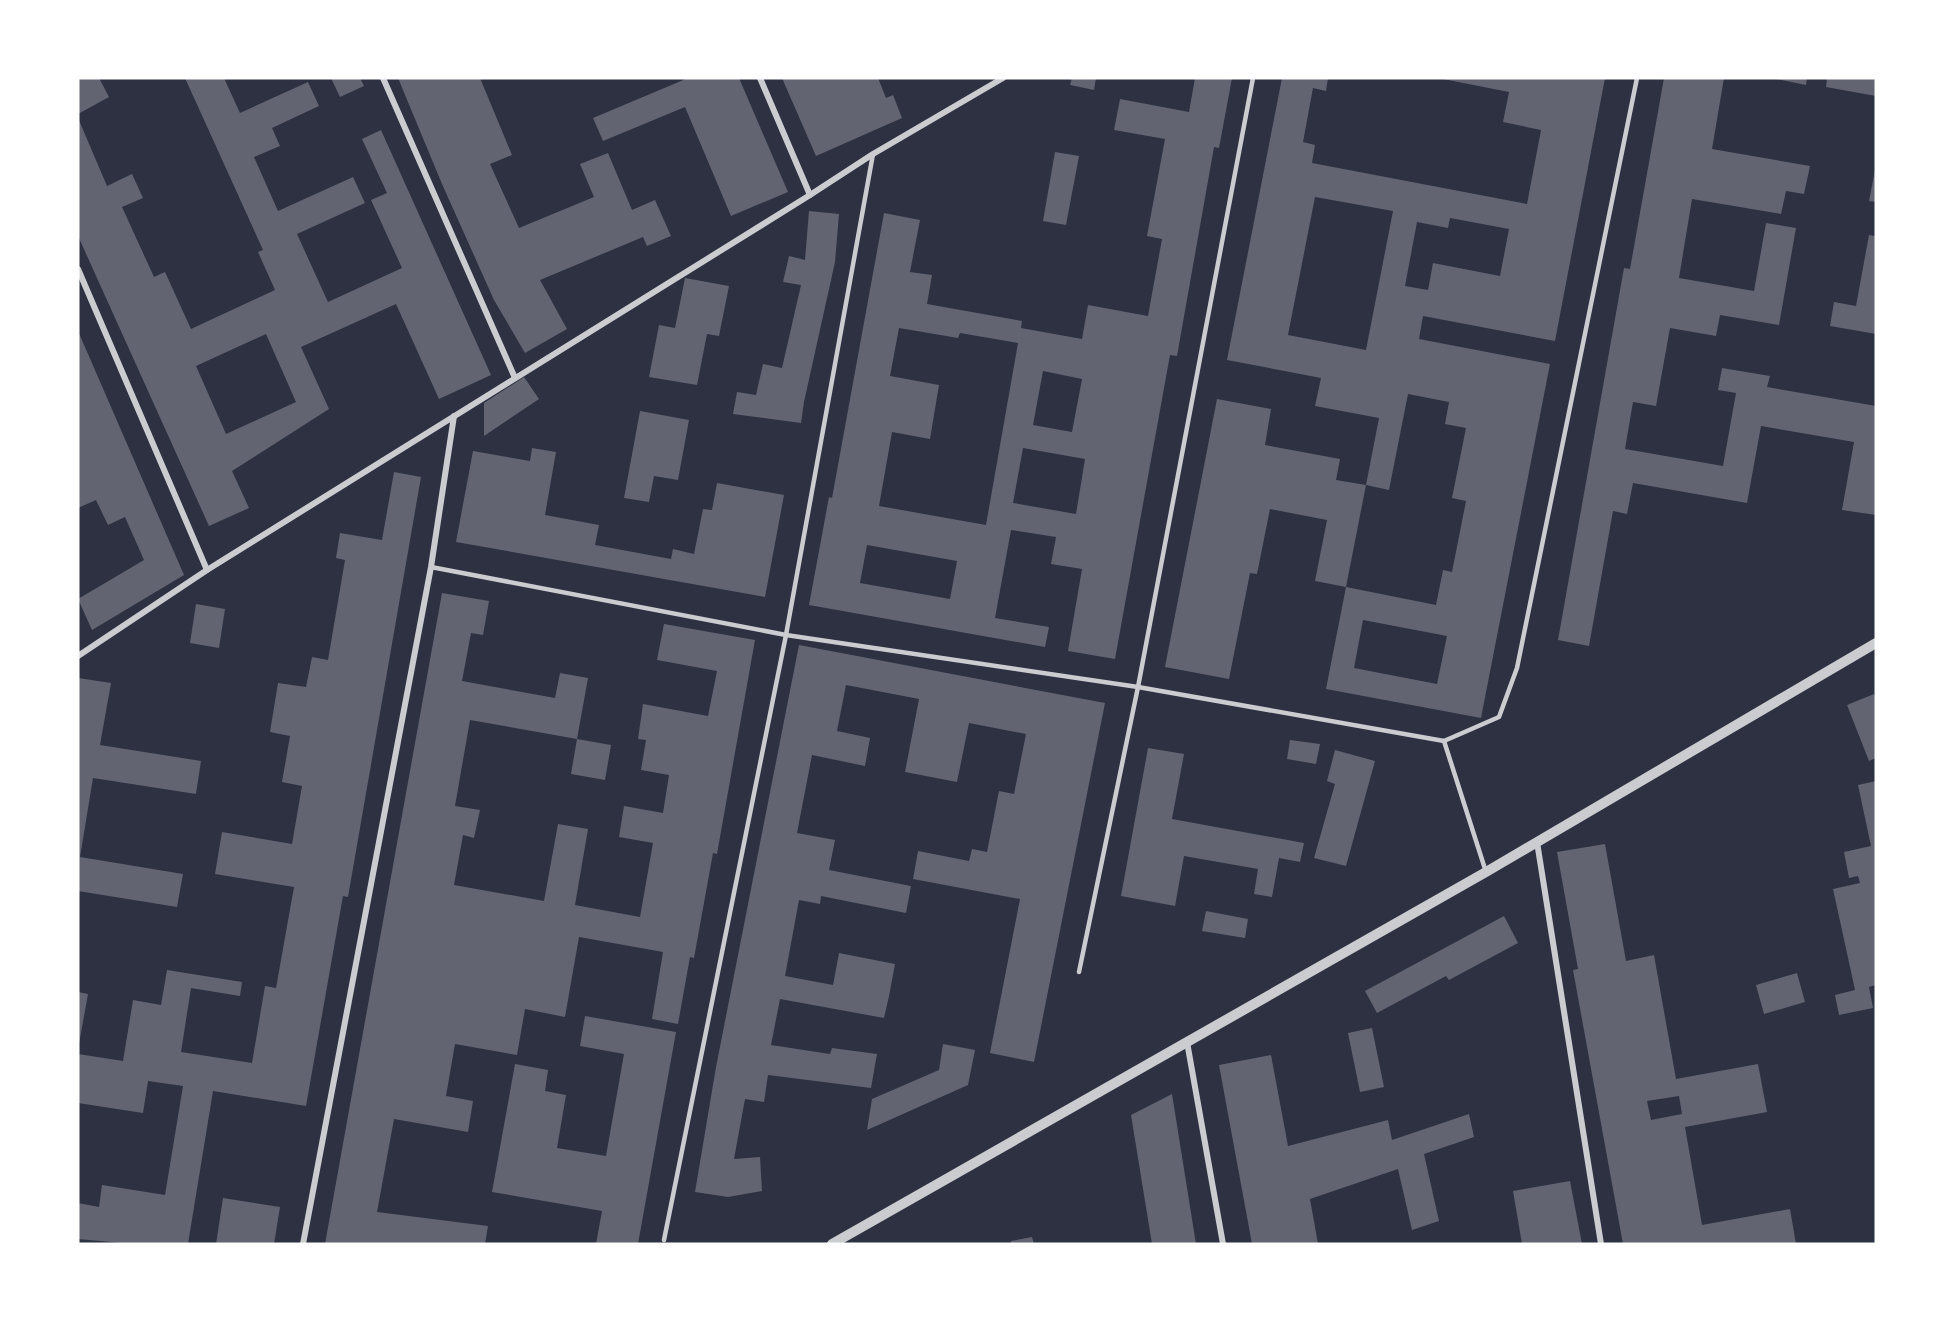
<svg xmlns="http://www.w3.org/2000/svg" width="1954" height="1322" font-family="Barlow,sans-serif">
<style>
.building{fill:#626471;fill-rule:evenodd}
.lines{fill:none;stroke-linecap:round;stroke-linejoin:round}
.service{stroke:#caccd0;stroke-width:4.5}
.minor{stroke:#caccd0;stroke-width:6}
.tertiary{stroke:#caccd0;stroke-width:10}
</style>
<rect width="100%" height="100%" fill="#2d3142"/>
<!-- building -->
<g class="building">
<polygon points="78,78 99,78 109,97 78,114"/>
<path d="M185,78H224L240,113L308,82L319,106L272,128L280,146L254,157L278,211L353,177L365,203L297,234L328,302L402,268L371,200L387,193L362,139L381,130L491,375L439,399L396,304L301,347L329,409L232,471L249,508L209,526L78,236V118L107,186L132,174L143,198L122,207L154,277L165,272L191,329L275,290L258,252L263,250ZM266,334L296,402L226,434L196,366Z"/>
<polygon points="331,78 360,78 364,86 340,97"/>
<polygon points="398,78 480,78 512,155 490,164 519,228 594,197 580,164 608,153 632,210 655,200 671,236 647,246 643,237 540,280 567,329 525,353 494,300 442,184"/>
<polygon points="688,78 739,78 788,192 731,216 685,107 603,141 593,118"/>
<polygon points="782,78 878,78 886,98 893,95 902,118 816,156"/>
<polygon points="1072,78 1096,78 1094,90 1070,85"/>
<path d="M1195,78H1232L1219,148L1214,147L1177,356L1170,355L1115,659L1068,651L1082,569L1051,564L1056,537L1011,530L995,618L1049,627L1045,647L809,605L829,497L832,498L884,213L920,220L910,272L932,275L927,304L1022,321L1021,328L1082,339L1088,305L1148,316L1162,239L1147,236L1165,139L1114,130L1120,99L1189,112ZM899,328L958,338L960,333L1018,343L986,525L879,506L892,432L930,439L939,385L890,376ZM1043,371L1082,379L1072,432L1033,425ZM1023,448L1085,459L1076,514L1013,503ZM867,545L957,561L950,599L860,583Z"/>
<path d="M1282,78H1328L1326,91L1313,88L1303,142L1315,145L1312,163L1527,204L1541,130L1503,122L1509,92L1438,78H1605L1555,341L1423,316L1419,339L1550,364L1481,718L1326,689L1346,587L1315,581L1327,520L1270,509L1257,574L1250,573L1229,679L1165,667L1217,399L1271,409L1265,445L1340,459L1336,480L1366,485L1346,587L1436,605L1443,570L1452,572L1466,501L1452,498L1466,428L1445,424L1449,402L1408,394L1389,490L1366,485L1379,418L1315,406L1321,378L1227,360ZM1315,197L1393,211L1366,350L1288,335ZM1450,218L1509,229L1500,276L1433,263L1428,290L1405,286L1417,222L1448,228ZM1363,620L1447,636L1437,684L1354,668Z"/>
<polygon points="1664,78 1724,78 1712,149 1810,166 1804,194 1786,191 1781,214 1692,199 1679,278 1754,291 1766,223 1796,228 1779,325 1720,315 1716,336 1670,328 1656,406 1633,402 1625,449 1723,466 1736,393 1718,390 1722,368 1770,376 1767,387 1876,406 1876,515 1842,510 1854,442 1761,426 1747,503 1633,483 1627,514 1613,511 1589,646 1558,640 1624,268 1630,269"/>
<polygon points="1772,78 1807,78 1806,85"/>
<polygon points="1827,78 1876,78 1876,96 1826,87"/>
<polygon points="1055,152 1079,156 1066,225 1043,221"/>
<polygon points="1875,170 1876,170 1876,202 1869,201"/>
<polygon points="809,211 839,214 835,262 804,402 801,423 733,414 737,392 756,395 763,364 782,368 801,285 783,282 789,256 805,260"/>
<polygon points="1869,235 1876,236 1876,334 1830,326 1834,302 1856,306"/>
<polygon points="685,278 729,286 719,336 707,334 697,385 649,377 659,325 675,328"/>
<polygon points="78,331 184,575 92,630 78,599 144,560 125,517 108,525 96,500 78,508"/>
<polygon points="524,377 539,399 484,436 484,403"/>
<polygon points="640,411 689,420 678,480 654,476 649,502 624,498"/>
<polygon points="532,448 556,452 545,515 599,525 595,545 671,559 673,549 694,554 703,509 712,510 717,483 784,495 765,597 456,542 473,451 530,461"/>
<polygon points="394,472 421,477 348,897 343,896 306,1106 213,1091 188,1244 133,1244 78,1239 78,1203 99,1207 102,1185 165,1195 183,1086 148,1081 143,1113 78,1103 78,1054 123,1061 133,1000 161,1005 167,970 242,982 240,996 191,988 181,1052 252,1063 265,986 276,988 294,887 215,874 222,832 292,844 302,786 282,782 290,736 270,732 278,683 306,687 312,657 328,660 345,560 336,558 340,533 382,540"/>
<polygon points="442,593 489,601 483,635 471,633 462,681 555,698 560,673 588,678 577,739 470,720 455,806 480,810 474,838 463,835 454,885 544,901 558,824 588,829 575,905 640,917 653,843 619,837 624,806 663,813 669,775 641,770 646,740 638,739 643,704 708,716 717,671 657,660 664,624 755,640 717,854 713,853 694,958 690,957 678,1024 652,1019 663,952 579,937 565,1017 525,1009 517,1055 455,1044 446,1096 473,1101 468,1132 394,1119 377,1212 488,1226 485,1244 325,1244"/>
<polygon points="196,604 225,609 219,648 190,643"/>
<polygon points="799,645 1105,703 1034,1062 990,1053 1020,899 913,879 918,851 969,861 972,849 987,852 999,791 1014,794 1026,734 969,723 957,782 905,772 919,699 846,685 837,731 870,738 865,766 812,755 797,833 835,840 829,870 911,886 906,913 821,896 820,904 799,900 785,976 833,985 839,953 895,964 889,996 884,1018 780,999 771,1045 830,1054 832,1048 877,1054 871,1088 768,1075 764,1102 745,1099 734,1159 760,1157 762,1191 728,1197 695,1192 716,1067"/>
<polygon points="78,678 111,683 100,745 201,761 196,794 93,778 80,857 183,874 177,907 78,891"/>
<polygon points="1874,694 1876,700 1876,758 1869,761 1847,705"/>
<polygon points="577,739 611,745 605,780 571,774"/>
<polygon points="1290,740 1320,744 1316,764 1287,759"/>
<polygon points="1148,748 1184,754 1172,819 1304,843 1300,862 1279,858 1272,897 1254,894 1258,869 1184,856 1175,906 1121,896"/>
<polygon points="1335,750 1375,761 1346,866 1314,858 1335,784 1327,781"/>
<polygon points="1876,781 1876,985 1869,987 1873,1008 1839,1015 1835,995 1855,990 1833,889 1860,883 1858,876 1849,878 1844,852 1871,846 1858,785"/>
<path d="M1605,844L1626,961L1654,955L1676,1079L1758,1064L1767,1112L1685,1127L1702,1225L1790,1209L1796,1244H1623L1573,970L1578,969L1557,852ZM1679,1096L1682,1114L1651,1120L1647,1101Z"/>
<polygon points="1206,911 1248,919 1245,938 1202,931"/>
<polygon points="1504,916 1518,943 1449,980 1446,976 1377,1013 1365,991"/>
<polygon points="1797,973 1805,1002 1764,1014 1756,985"/>
<polygon points="78,992 88,994 79,1044 78,1044"/>
<polygon points="585,1016 676,1032 638,1244 596,1244 602,1211 492,1192 515,1064 548,1070 545,1091 566,1095 557,1148 606,1156 624,1054 580,1046"/>
<polygon points="1372,1028 1384,1087 1360,1092 1348,1033"/>
<polygon points="943,1044 975,1050 968,1085 867,1130 872,1099 939,1070"/>
<polygon points="1271,1055 1288,1146 1388,1120 1392,1140 1469,1114 1474,1137 1424,1154 1439,1221 1412,1230 1398,1169 1310,1199 1318,1244 1252,1244 1219,1065"/>
<polygon points="1172,1094 1196,1244 1152,1244 1131,1115"/>
<polygon points="1570,1181 1582,1244 1522,1244 1513,1191"/>
<polygon points="223,1198 280,1207 274,1244 216,1244"/>
<polygon points="1032,1237 1034,1244 1011,1244 1011,1241"/>
</g>
<g class="lines">
<!-- service -->
<g class="service">
<polyline points="431,567 786,635 1138,687 1444,741 1499,717 1517,668 1637,78"/>
<polyline points="1444,741 1486,872"/>
<polyline points="1079,972 1138,687 1253,78"/>
<polyline points="664,1240 786,635 873,154"/>
</g>
<!-- minor -->
<g class="minor">
<polyline points="383,78 515,378"/>
<polyline points="760,78 810,195"/>
<polyline points="78,269 207,570"/>
<polyline points="78,656 207,570 810,195 873,154 1003,78"/>
<polyline points="1537,842 1601,1244"/>
<polyline points="1187,1042 1223,1244"/>
<polyline points="303,1244 431,567 454,416"/>
</g>
<!-- tertiary -->
<polyline class="tertiary" points="832,1244 1486,872 1876,643"/>
</g>
<!-- border -->
<rect width="1954" height="1322" fill="none" stroke="#ffffff" stroke-width="159"/>
</svg>
